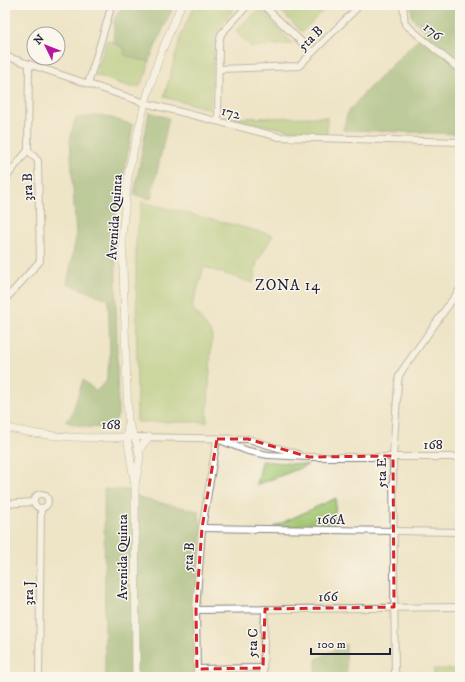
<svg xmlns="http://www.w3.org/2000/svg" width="465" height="682" font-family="'IM FELL DW Pica',serif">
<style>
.green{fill:#a0c56f;stroke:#617455}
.forest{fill:#80aa62;stroke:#51664e}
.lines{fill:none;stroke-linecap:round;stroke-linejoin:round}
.minor-casing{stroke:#888380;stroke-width:8}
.major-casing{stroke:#888380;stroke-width:8}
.minor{stroke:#fff;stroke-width:6}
.major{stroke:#fff;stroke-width:7}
.marked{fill:none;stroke:#d62828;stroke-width:3;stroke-dasharray:8 5;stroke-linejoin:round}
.labels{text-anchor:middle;stroke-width:3;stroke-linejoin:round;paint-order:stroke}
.street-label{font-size:14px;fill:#22223b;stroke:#fbf7ec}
.neighbourhood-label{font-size:15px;letter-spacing:1px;fill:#22223b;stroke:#fbf7ec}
</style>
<rect width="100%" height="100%" fill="#fbf7ec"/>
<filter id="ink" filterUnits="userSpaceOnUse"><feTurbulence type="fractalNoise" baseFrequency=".025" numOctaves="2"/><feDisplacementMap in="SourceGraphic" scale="8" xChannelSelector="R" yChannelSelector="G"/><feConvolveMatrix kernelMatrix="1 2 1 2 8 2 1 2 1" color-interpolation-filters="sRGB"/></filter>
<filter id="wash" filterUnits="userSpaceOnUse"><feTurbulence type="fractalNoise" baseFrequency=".012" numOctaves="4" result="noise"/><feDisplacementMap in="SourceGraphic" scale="16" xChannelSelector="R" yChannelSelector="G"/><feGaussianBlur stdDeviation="0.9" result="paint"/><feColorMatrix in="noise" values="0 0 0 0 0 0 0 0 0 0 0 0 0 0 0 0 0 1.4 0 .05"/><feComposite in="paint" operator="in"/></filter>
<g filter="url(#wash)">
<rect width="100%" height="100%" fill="#eee4c6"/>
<!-- green -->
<g class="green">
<polygon points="195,5 237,5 215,35 210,109 164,97 181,35"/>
<polygon points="275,5 329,5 302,32"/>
<polygon points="260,9 293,44 251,47 235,31"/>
<polygon points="107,40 124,48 139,60 149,61 147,72 139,87 130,87 95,75"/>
<polygon points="327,117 327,135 317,135 224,118"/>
<polygon points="142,202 273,235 257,262 253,283 204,267 192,307 212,334 207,422 137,422 136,241"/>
<polygon points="262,461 308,465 257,485"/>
<polygon points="336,498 334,526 273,527"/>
<rect x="434" y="669" width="26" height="8"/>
</g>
<!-- forest -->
<g class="forest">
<polygon points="123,5 174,5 149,61 139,60 125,55 124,48 113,42 114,19"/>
<polygon points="411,5 454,5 456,32 460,32 460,134 343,130 347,114 363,94 426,31 412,18"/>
<polygon points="149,112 169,118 151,199 134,195"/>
<path d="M103,115L133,125L115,220L118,415L113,426C97,429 81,428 65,421L71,416L83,380L96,391L106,382L110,356L108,299L67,284L76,237L70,140L75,118Z"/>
<polygon points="104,489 128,490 143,499 198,511 202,528 196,610 197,677 105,677"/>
<polygon points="346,644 347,677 316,677 316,659"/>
</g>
</g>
<g filter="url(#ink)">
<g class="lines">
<!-- minor casing -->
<g class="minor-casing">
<g id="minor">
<polyline points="263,5 312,52"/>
<polyline points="403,5 405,24 460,70"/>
<polyline points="5,56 145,103 279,137 460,142"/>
<polyline points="219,69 299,66 360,5"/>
<polyline points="88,84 110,11"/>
<polyline points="218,121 219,44 221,34 248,5"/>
<polyline points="5,179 28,150"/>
<polyline points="5,300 40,261 38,161 28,150 29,64"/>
<polyline points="134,437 248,439 298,454"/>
<polyline points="217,439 248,451 268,455 309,457 460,457"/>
<circle cx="41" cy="501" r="7"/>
<polyline points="5,504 33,502"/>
<polyline points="202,528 460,532"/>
<polyline points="196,610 460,607"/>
<polyline points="197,669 263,668"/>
<polyline points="39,677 41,509"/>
<polyline points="197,677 196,610 202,528 217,439"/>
<polyline points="263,677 265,609"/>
<polyline points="395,677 393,456 398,383 399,376 403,369 460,289"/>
</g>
</g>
<!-- major casing -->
<g class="major-casing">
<g id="major">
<polyline points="128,424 127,437 135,486 136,677"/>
<path d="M5,427C45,438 88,439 130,437"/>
<polyline points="139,452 143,444 149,437"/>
<polyline points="135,486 140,457 137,444 128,421 122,236 129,169 145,103 159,58 181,5"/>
</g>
</g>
<!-- minor -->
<use href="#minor" class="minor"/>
<!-- major -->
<use href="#major" class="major"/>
</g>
</g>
<!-- marked area -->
<path d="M0 0H465V682H0ZM217,439H248L309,457L393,456L394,607L265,609L263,668L197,669L196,610L202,528Z" fill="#eee4c6" fill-opacity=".55" fill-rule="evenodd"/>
<path class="marked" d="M217,439H248L309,457L393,456L394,607L265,609L263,668L197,669L196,610L202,528Z"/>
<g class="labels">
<!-- street labels -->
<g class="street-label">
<text transform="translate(433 31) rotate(40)" y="5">176</text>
<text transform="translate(310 38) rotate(-45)" y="5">5ta B</text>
<text transform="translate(231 112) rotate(14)" y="5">172</text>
<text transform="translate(27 187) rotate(-91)" y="5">3ra B</text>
<text transform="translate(114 217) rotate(-86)" y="5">Avenida Quinta</text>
<text transform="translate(111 424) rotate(1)" y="5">168</text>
<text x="433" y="449">168</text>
<text transform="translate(381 473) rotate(-90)" y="5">5ta E</text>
<text transform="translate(331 519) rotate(1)" y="5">166A</text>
<text transform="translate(122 557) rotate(-90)" y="5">Avenida Quinta</text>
<text transform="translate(188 557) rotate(-86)" y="5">5ta B</text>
<text transform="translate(28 593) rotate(-90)" y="5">3ra J</text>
<text transform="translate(328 596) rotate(-1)" y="5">166</text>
<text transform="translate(252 643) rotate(-88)" y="5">5ta C</text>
</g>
<!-- neighbourhood labels -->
<g class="neighbourhood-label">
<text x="288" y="290">ZONA 14</text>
</g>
</g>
<!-- margin -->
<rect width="465" height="682" fill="none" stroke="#fbf7ec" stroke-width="20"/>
<!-- north arrow -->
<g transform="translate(46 46) rotate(313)"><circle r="19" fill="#fbf7ec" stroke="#a4a2a5"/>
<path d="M0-3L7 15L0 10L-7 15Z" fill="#b5179e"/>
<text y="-6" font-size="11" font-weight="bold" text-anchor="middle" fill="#22223b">N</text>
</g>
<!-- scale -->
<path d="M311 648v6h79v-6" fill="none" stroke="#22223b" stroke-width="2"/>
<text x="317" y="648" font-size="12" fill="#22223b" stroke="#fbf7ec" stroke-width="3" paint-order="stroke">100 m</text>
</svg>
